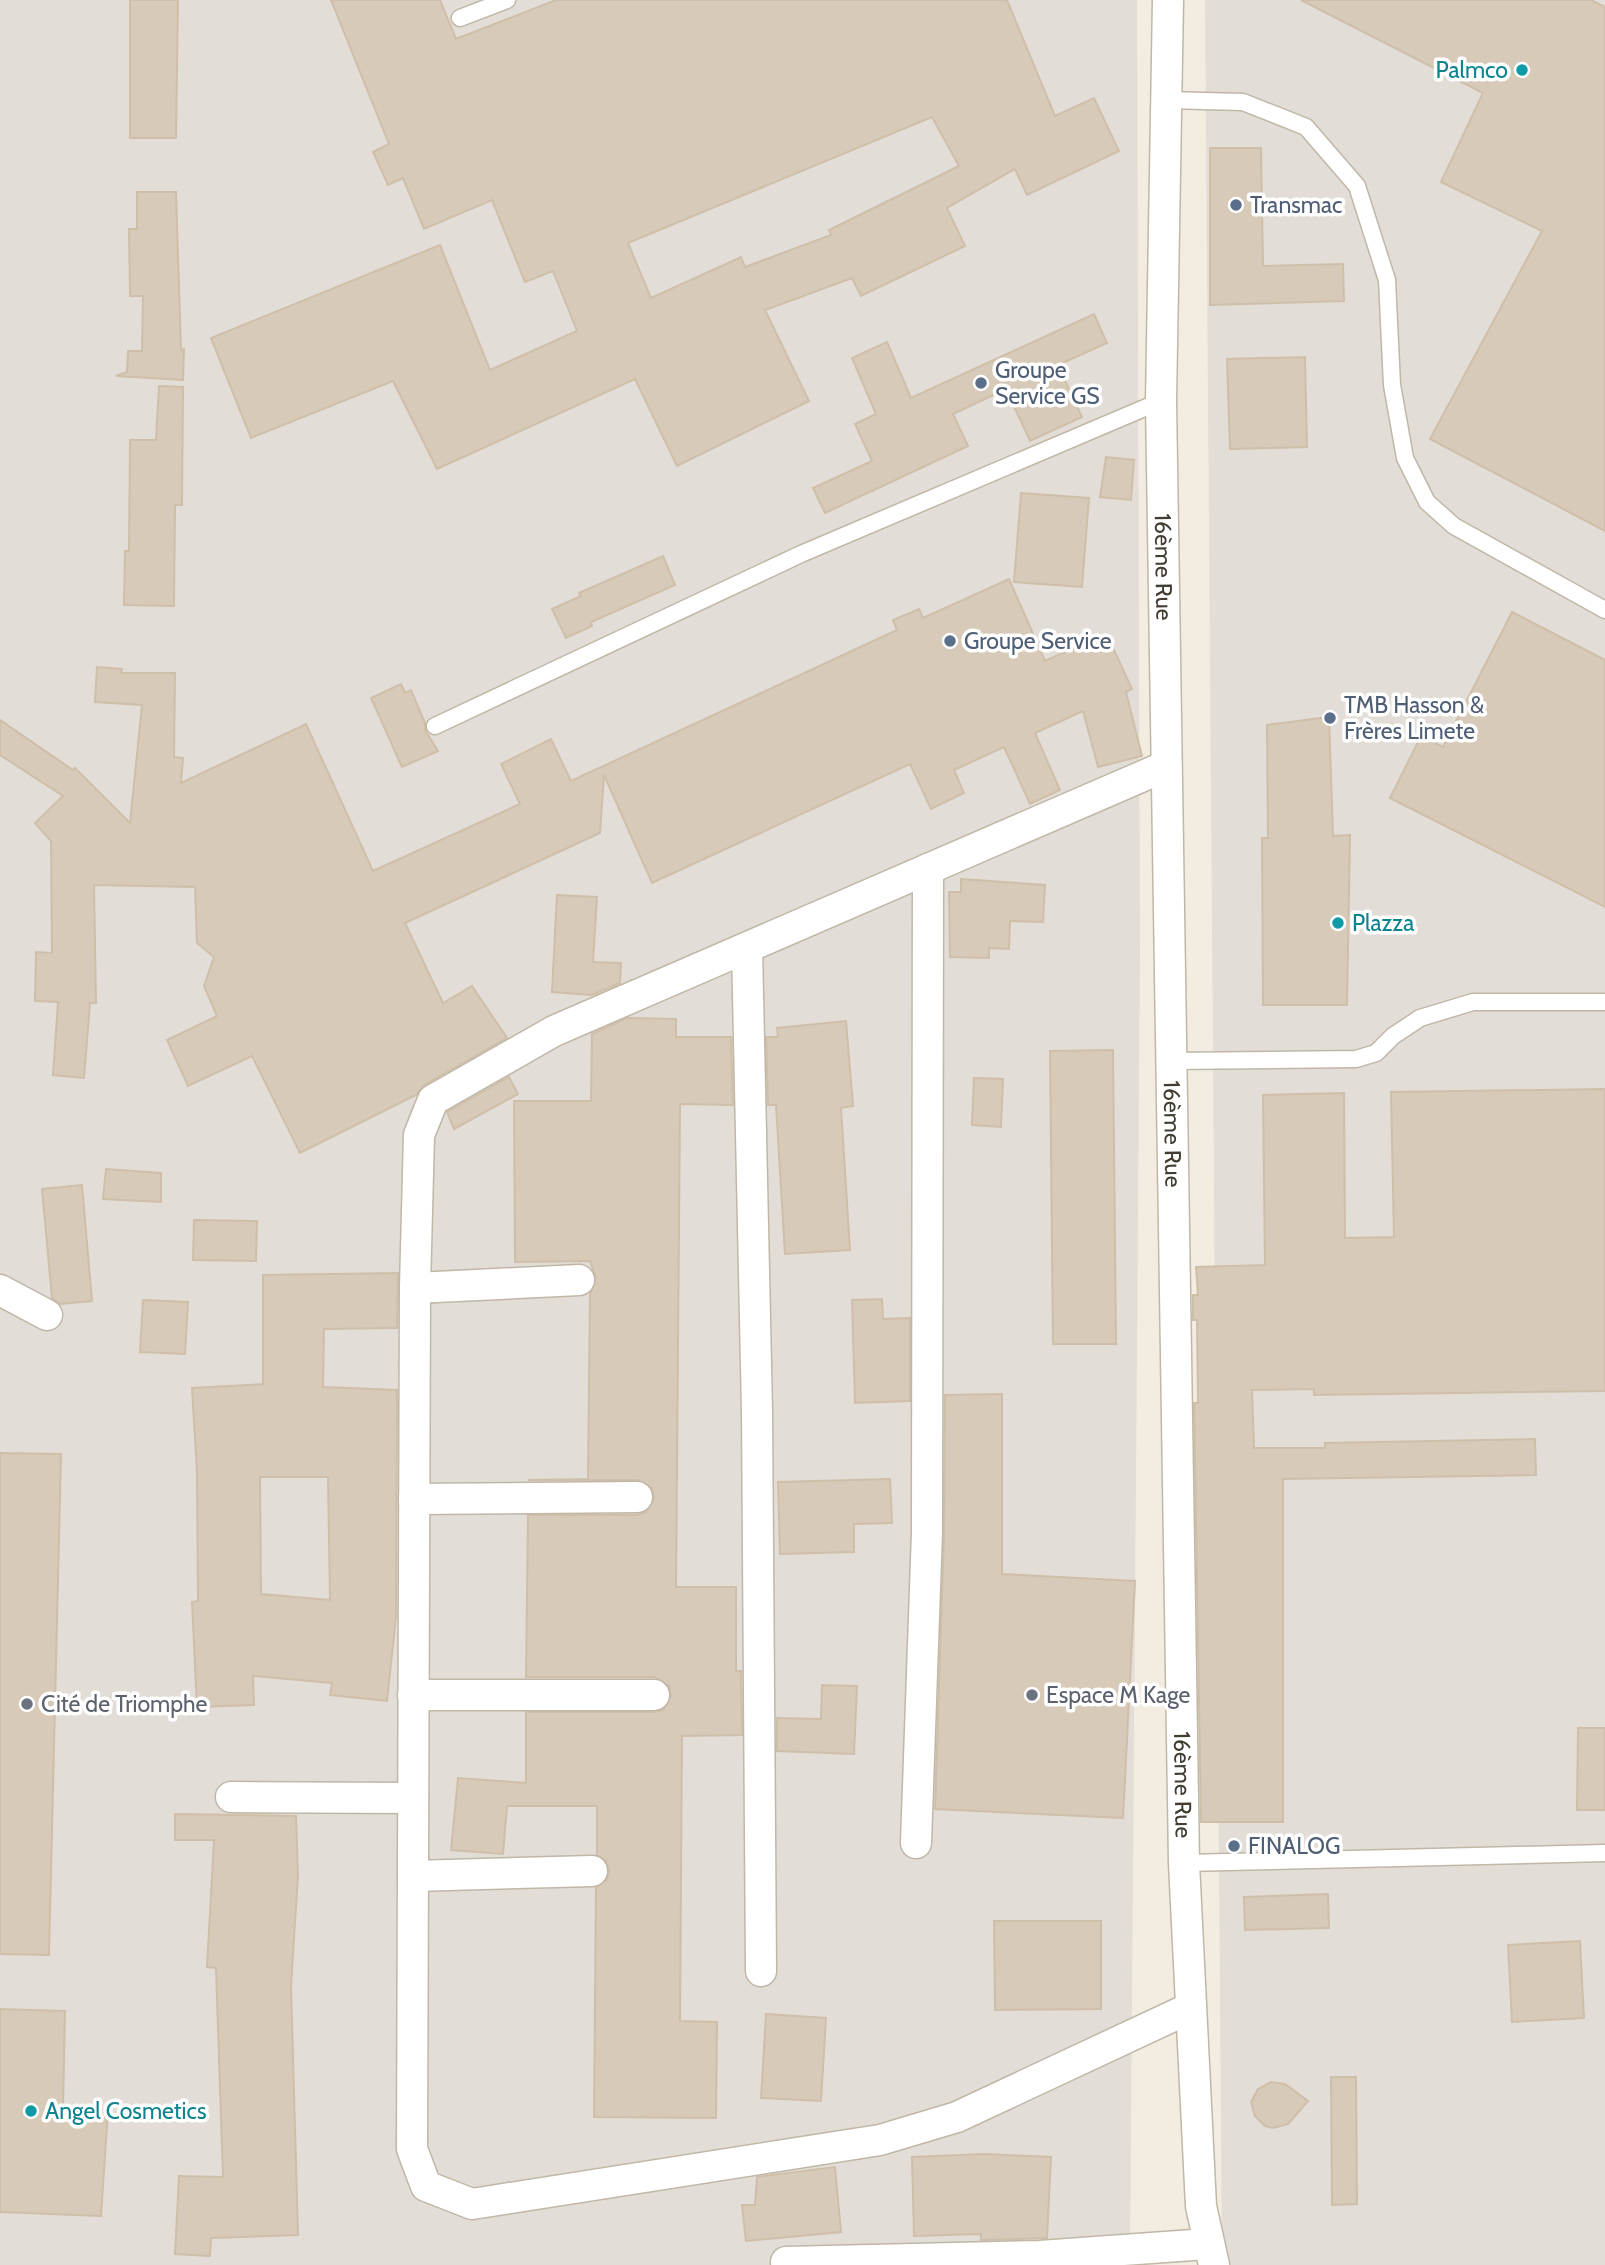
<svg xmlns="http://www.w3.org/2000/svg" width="1605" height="2265" font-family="Cabin,sans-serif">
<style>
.industrial{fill:#e3ddd7}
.building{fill:#d7cab9;stroke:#cfbfa9;stroke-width:2;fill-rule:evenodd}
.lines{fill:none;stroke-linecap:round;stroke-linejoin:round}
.lane-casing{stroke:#c0b7a7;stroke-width:19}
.street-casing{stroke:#c0b7a7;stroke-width:33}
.lane{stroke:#fff;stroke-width:16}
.street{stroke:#fff;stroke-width:30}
.culture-dot{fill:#0f9aa8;stroke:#fff;stroke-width:2.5}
.service-dot{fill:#5c6f8a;stroke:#fff;stroke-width:2.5}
.worship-dot{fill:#6b7280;stroke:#fff;stroke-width:2.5}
.labels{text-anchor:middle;stroke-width:7;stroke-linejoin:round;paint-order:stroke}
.culture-label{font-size:23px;fill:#0d838f;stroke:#fff;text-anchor:start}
.service-label{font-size:23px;fill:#4e5e75;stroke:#fff;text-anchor:start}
.street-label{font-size:23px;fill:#433c32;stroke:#fff}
.worship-label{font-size:23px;fill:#5b616d;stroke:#fff;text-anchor:start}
</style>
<rect width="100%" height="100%" fill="#f2ece1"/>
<!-- industrial -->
<g class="industrial">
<polygon points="0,0 1137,0 1140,955 1130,2265 0,2265"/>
<polygon points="1205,0 1605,0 1605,2265 1222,2265"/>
</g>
<!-- building -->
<g class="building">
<polygon points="130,0 178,0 176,138 130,138"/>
<path d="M331,0H440L456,39L556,0H1007L1055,116L1094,98L1119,151L1027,195L1015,169L947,208L965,246L861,296L852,278L765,310L809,401L677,466L635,379L437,469L393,381L251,438L211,338L440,245L490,370L577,331L553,271L525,282L492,200L424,229L403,178L388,185L373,152L389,144ZM932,117L959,166L829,230L831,235L745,267L741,257L651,298L628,243Z"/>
<polygon points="1301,0 1591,0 1605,7 1605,531 1430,439 1542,231 1441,182 1483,93"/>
<polygon points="1210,148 1261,148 1263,266 1343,264 1344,301 1210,305"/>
<polygon points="137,192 176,192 181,350 184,349 183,380 116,376 127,372 128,351 142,351 143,296 130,296 129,229 137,229"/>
<polygon points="1094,314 1107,343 1058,365 1082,417 1030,441 1006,389 953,414 968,446 825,513 813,488 872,461 855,424 876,414 852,358 887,342 911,398"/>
<polygon points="1305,357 1307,447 1230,449 1227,359"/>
<polygon points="159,386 183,387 182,505 175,505 174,606 124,605 125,551 129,551 130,440 156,440"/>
<polygon points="1106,457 1134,460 1131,500 1100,497"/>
<polygon points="1021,493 1089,498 1082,587 1014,582"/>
<polygon points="663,556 675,585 591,622 592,626 566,638 552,609 581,596 579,593"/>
<polygon points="1009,579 1045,661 1098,637 1108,637 1132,689 1126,692 1142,756 1098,767 1083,711 1035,733 1060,790 1030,804 1004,747 954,770 964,793 931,809 910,764 652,883 604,775 600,833 405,923 443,1003 472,986 507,1038 424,1085 416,1095 300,1153 252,1056 188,1086 167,1040 217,1016 204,986 214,957 197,943 195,887 94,885 96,1003 90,1003 84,1078 53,1075 58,1002 35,1001 36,952 52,953 51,841 35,823 63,796 0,755 0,720 73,770 75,768 130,823 142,705 95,702 97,667 122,669 121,673 175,673 174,757 183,758 181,783 306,724 373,871 520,804 501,764 551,739 571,781 897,630 893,620 919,609 923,618"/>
<polygon points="1512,612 1605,660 1605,907 1390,798 1421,736 1443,747"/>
<polygon points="401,684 405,693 411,690 425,723 425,730 438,751 402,767 371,698"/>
<polygon points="1329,717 1333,836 1350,835 1347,1005 1263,1005 1262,838 1268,838 1267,725"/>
<polygon points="961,879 1045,885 1043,922 1010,921 1009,949 989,948 989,958 950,957 949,892 961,892"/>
<polygon points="557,895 597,897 593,962 621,963 620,983 592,995 552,992"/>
<polygon points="627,1018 676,1019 676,1037 731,1037 733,1105 680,1104 676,1587 736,1587 736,1671 741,1671 742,1735 682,1736 680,2021 717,2022 716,2118 594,2117 596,1887 607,1880 609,1871 606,1861 597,1855 597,1806 507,1806 503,1854 451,1850 458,1778 526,1783 526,1712 654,1712 663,1710 671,1696 669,1686 654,1677 526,1677 528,1515 637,1515 646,1512 654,1498 652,1488 638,1480 528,1480 588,1479 590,1294 596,1278 590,1261 515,1262 514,1101 591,1101 592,1034"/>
<polygon points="846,1021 853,1106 841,1108 850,1250 785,1254 776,1105 768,1105 766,1037 778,1037 777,1028"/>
<polygon points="1113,1050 1116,1344 1053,1344 1050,1051"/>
<polygon points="509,1077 518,1094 454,1129 447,1112"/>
<polygon points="974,1078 1003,1079 1001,1127 972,1125"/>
<polygon points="1605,1089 1605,1391 1314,1395 1314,1389 1252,1390 1254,1448 1325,1448 1325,1443 1535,1439 1536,1475 1283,1479 1283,1822 1201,1822 1194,1403 1198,1403 1197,1320 1193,1320 1193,1295 1198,1295 1196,1267 1265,1265 1263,1095 1344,1093 1345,1238 1394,1237 1391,1092"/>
<polygon points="106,1169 161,1173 161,1202 103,1199"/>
<polygon points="82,1185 92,1301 60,1304 52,1298 42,1189"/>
<polygon points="194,1220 257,1221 256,1261 193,1260"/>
<path d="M398,1273L397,1328L324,1329L323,1387L397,1390L396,1616L387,1701L330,1695L332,1683L253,1676L254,1705L197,1707L192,1602L198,1601L197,1472L192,1388L263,1384V1275ZM260,1477H328L330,1600L261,1594Z"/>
<polygon points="882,1299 883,1319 910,1318 910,1401 855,1403 852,1300"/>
<polygon points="143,1300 188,1302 185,1354 140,1352"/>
<polygon points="1002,1394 1002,1574 1135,1581 1123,1818 935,1809 944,1533 945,1395"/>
<polygon points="0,1453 61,1454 49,1955 0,1954"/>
<polygon points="890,1479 892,1523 854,1524 854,1552 780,1554 778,1482"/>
<polygon points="822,1685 857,1686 854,1754 777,1751 777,1718 821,1719"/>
<polygon points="1578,1728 1605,1728 1605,1810 1577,1810"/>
<polygon points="175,1814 296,1816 298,1875 291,1986 298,2235 211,2238 210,2256 175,2254 179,2176 223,2177 216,1968 207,1967 214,1840 175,1840"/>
<polygon points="1328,1894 1329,1928 1245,1930 1244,1897"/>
<polygon points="994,1921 1101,1921 1101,2009 995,2010"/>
<polygon points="1580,1941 1584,2018 1512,2022 1508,1945"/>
<polygon points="0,2009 65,2011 63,2106 108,2110 101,2216 0,2212"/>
<polygon points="766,2014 826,2018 821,2101 761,2098"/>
<polygon points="1331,2077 1356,2077 1357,2204 1332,2205"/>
<polygon points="1271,2082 1285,2084 1308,2101 1288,2124 1273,2128 1265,2126 1255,2116 1251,2102 1258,2089"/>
<polygon points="985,2154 1051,2157 1047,2238 981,2240 981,2234 914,2236 912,2157"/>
<polygon points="835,2167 841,2232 746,2241 742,2205 755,2205 757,2177"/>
</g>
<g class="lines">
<!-- lane casing -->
<g class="lane-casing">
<g id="lane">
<polyline points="460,18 507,0"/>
<polyline points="1166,100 1243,102 1306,127 1357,186 1387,280 1392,385 1405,458 1427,502 1454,526 1605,610"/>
<polyline points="435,726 801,554 1161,401"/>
<polyline points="1170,1061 1356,1059 1376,1053 1393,1036 1420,1018 1473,1002 1605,1002"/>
<polyline points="1184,1863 1605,1853"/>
</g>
</g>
<!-- street casing -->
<g class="street-casing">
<g id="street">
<path id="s1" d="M1168,0L1161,401L1184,1863L1201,2206L1214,2265"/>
<polyline points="1166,766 554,1031 433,1100 419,1135 415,1288 412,2149 426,2186 472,2204 880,2140 957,2117 1190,2008"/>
<polyline points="747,948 757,1411 761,1971"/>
<polyline points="415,1288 579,1280"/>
<polyline points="0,1290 47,1315"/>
<polyline points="414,1499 637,1497"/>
<polyline points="413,1695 654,1695"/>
<polyline points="231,1797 413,1798"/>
<polyline points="916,1843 927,1532 928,869"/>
<polyline points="413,1876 592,1871"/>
<polyline points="786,2262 1040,2256 1207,2244"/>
</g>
</g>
<!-- lane -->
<use href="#lane" class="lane"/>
<!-- street -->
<use href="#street" class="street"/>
</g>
<!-- markers -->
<g class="culture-dot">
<circle cx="1522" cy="70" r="7"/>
<circle cx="1338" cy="923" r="7"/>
<circle cx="31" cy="2111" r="7"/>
</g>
<g class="service-dot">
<circle cx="1236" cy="205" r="7"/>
<circle cx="981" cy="383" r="7"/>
<circle cx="950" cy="641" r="7"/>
<circle cx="1330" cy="718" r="7"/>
<circle cx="1234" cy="1846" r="7"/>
</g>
<g class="worship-dot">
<circle cx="1032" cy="1695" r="7"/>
<circle cx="27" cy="1704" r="7"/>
</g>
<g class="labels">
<!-- culture labels -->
<g class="culture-label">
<text x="1508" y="78" text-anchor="end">Palmco</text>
<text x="1352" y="931">Plazza</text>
<text x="45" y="2119">Angel Cosmetics</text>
</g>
<!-- service labels -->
<g class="service-label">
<text x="1250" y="213">Transmac</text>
<text x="995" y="378">Groupe<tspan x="995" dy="26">Service GS</tspan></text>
<text x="964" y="649">Groupe Service</text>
<text x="1344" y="713">TMB Hasson &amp;<tspan x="1344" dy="26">Frères Limete</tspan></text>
<text x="1248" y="1854">FINALOG</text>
</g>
<!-- street labels -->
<g class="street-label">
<text dy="8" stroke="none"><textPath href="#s1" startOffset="567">16ème Rue</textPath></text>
<text dy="8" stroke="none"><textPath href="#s1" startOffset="1134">16ème Rue</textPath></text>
<text dy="8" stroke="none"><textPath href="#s1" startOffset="1785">16ème Rue</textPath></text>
</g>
<!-- worship labels -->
<g class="worship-label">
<text x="1046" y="1703">Espace M Kage</text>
<text x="41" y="1712">Cité de Triomphe</text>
</g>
</g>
</svg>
